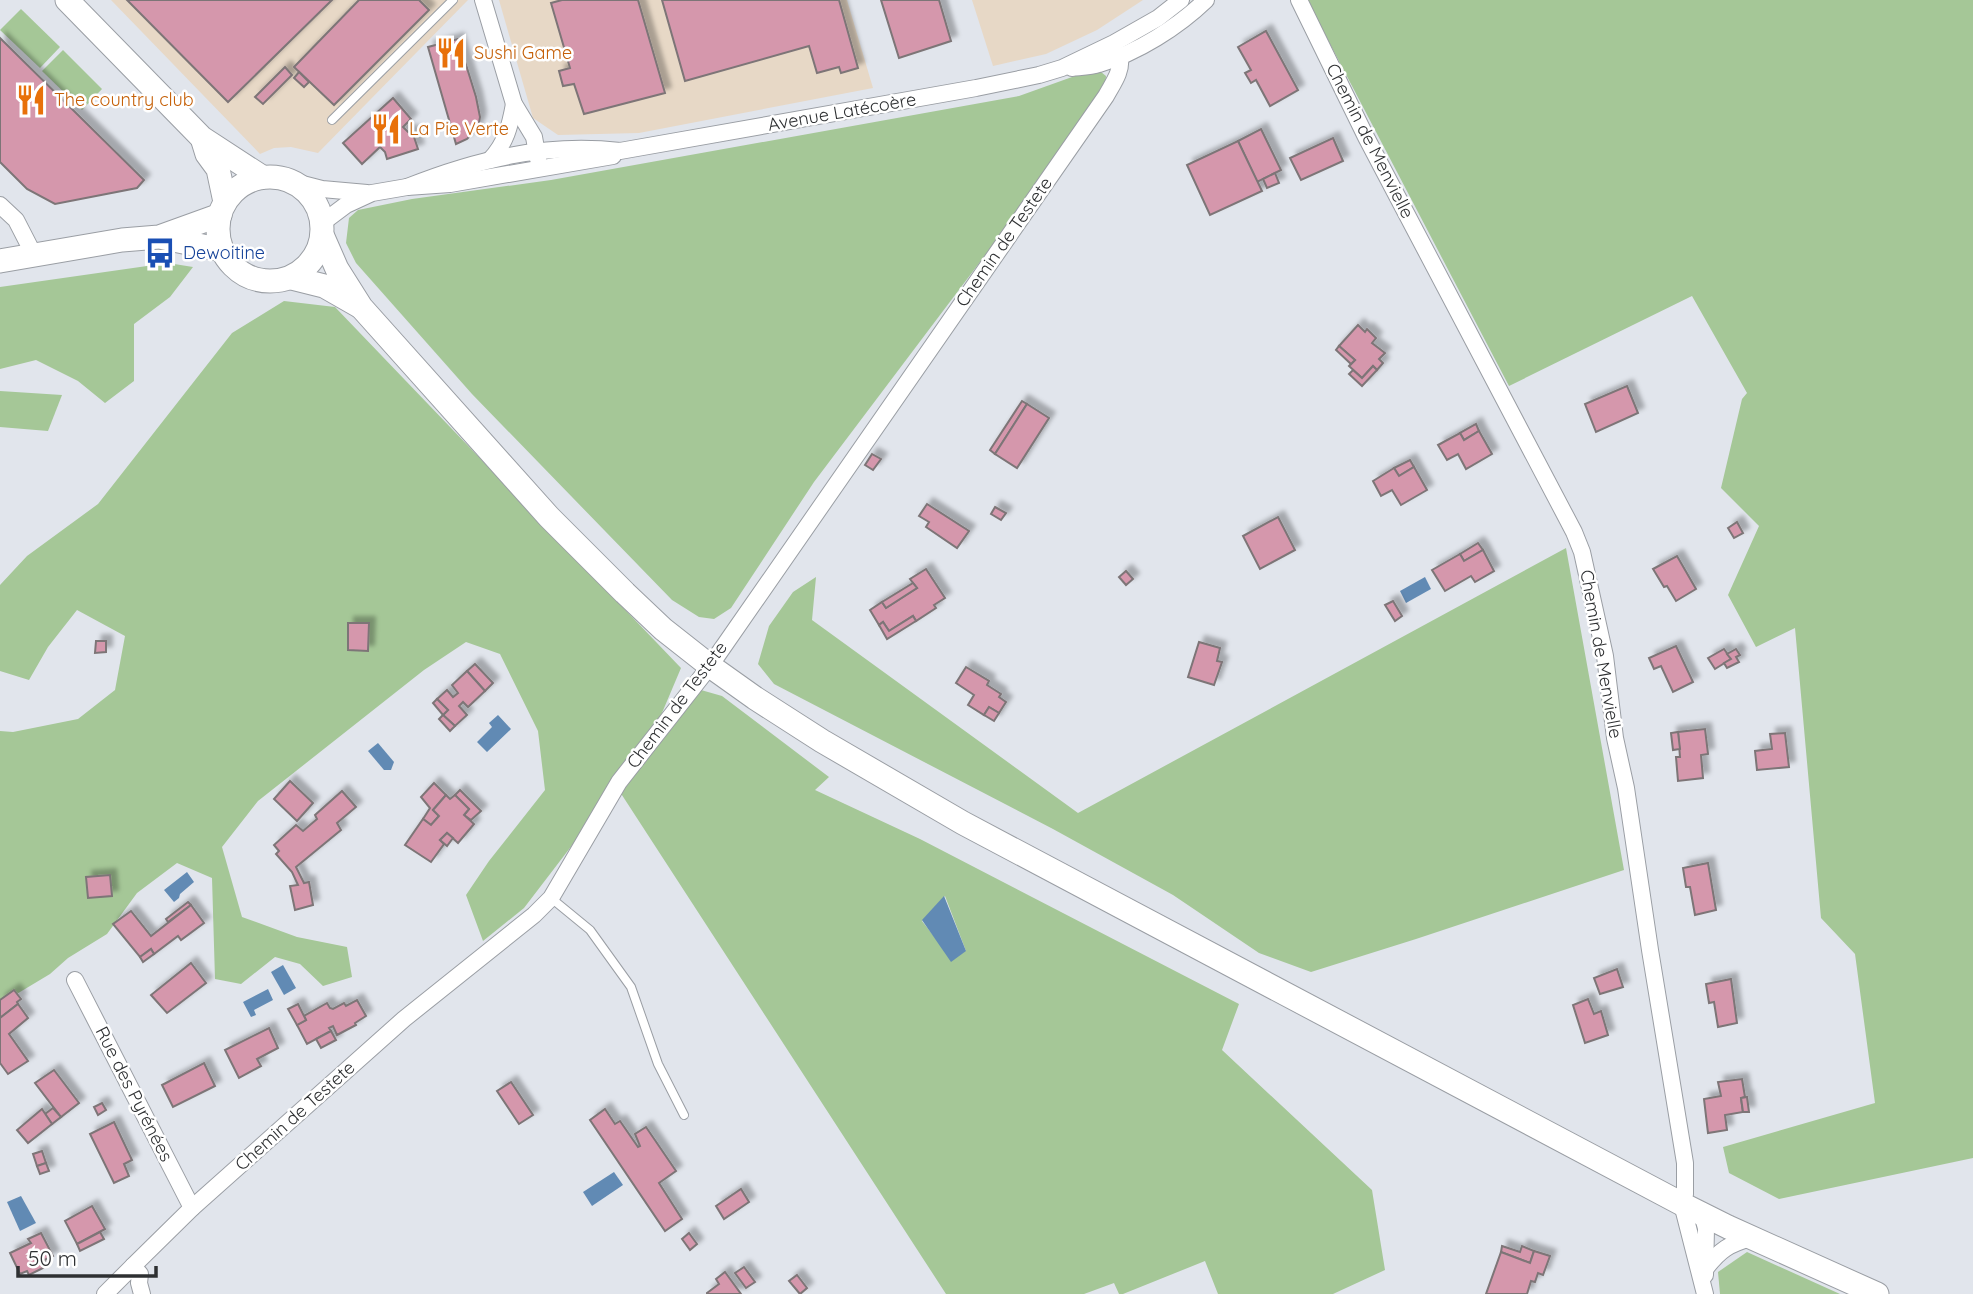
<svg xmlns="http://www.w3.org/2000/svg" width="1973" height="1294" font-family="Quicksand,sans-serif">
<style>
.industrial{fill:#e7d8c6}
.green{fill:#a5c797;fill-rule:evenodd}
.water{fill:#618ab4}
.building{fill:#d597ac;stroke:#7d7577;stroke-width:2;filter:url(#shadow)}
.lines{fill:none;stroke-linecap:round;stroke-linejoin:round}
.service-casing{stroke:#9a9ea4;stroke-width:10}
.minor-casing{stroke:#9a9ea4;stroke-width:18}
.secondary-casing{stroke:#9a9ea4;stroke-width:25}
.service{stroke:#fff;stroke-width:8}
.minor{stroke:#fff;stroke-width:16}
.secondary{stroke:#fff;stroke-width:23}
.labels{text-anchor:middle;stroke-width:5;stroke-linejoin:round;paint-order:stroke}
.food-label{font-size:18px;fill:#c56008;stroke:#fff;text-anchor:start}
.street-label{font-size:18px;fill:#2e3032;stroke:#fff}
.transit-label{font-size:18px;fill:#164399;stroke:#fff;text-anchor:start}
</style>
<defs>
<filter id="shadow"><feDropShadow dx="6" dy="-6" stdDeviation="2" flood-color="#0004"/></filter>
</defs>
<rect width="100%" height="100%" fill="#e1e5ec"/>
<!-- industrial -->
<g class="industrial">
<polygon points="111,0 468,0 318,153 291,147 274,148 260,154"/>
<polygon points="499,0 847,0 873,88 639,133 558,135 533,118"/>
<polygon points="972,0 1143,0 1097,30 1046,54 993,66"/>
</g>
<!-- green -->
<g class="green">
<polygon points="1307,0 1973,0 1973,1158 1779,1199 1729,1173 1723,1147 1875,1103 1855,954 1821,918 1795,628 1756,647 1728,595 1759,526 1721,488 1742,399 1747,393 1692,296 1509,386"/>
<polygon points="21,9 60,47 40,68 0,30"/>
<polygon points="63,50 102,89 82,110 42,71"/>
<polygon points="1086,72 1101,72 1106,76 1105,89 986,254 814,482 731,608 714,619 699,617 672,600 472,394 356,263 346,243 349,218 358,210 412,199 551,180 1019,96"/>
<polygon points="168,263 193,267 170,297 134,324 134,381 105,403 78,381 36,360 0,369 0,287"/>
<polygon points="284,301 335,307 681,668 648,746 524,908 483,941 466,895 489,861 545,790 538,731 500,654 466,642 424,670 258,801 222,847 242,917 297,937 347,947 352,977 323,986 300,964 275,957 241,984 215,979 212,878 177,863 137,893 107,934 68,958 50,974 0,1004 0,731 13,732 78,719 115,690 125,636 77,610 48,647 29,680 0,671 0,585 27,556 98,504 232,333"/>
<polygon points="0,391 62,395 48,431 0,427"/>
<polygon points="1566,548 1624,870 1416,939 1311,972 1259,953 1173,895 1053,829 774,684 758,664 769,626 793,592 816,577 812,620 1078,813"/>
<path d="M701,690L722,696L829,777L815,790L920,839L1239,1004L1222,1050L1372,1190L1385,1270L1333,1294H1218L1205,1261L1123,1294H1119L1114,1283L1084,1294H946L620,792ZM945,896L966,951L936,939L922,921Z"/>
<polygon points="1747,1252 1840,1294 1720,1294 1718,1272"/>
</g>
<!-- water -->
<g class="water">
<polygon points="1425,577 1431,589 1406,603 1400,591"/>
<polygon points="498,715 511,729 487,752 477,742 492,727 489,723"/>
<polygon points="378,743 394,762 391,770 384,770 368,751"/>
<polygon points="187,872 194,882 180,894 179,898 174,902 164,890"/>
<polygon points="944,896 966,951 951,962 922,920"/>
<polygon points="283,965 296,988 284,995 271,972"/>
<polygon points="268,989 273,1000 254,1010 256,1015 251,1017 243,1002"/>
<polygon points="614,1172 623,1185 592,1206 583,1192"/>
<polygon points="21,1196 36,1223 20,1231 7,1202"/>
</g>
<!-- building -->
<g class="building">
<polygon points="127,0 332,0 228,102"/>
<polygon points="359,0 419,0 429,10 334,105 294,67"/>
<polygon points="562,0 638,0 665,93 584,114 574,84 563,86 559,71 570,68 551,3"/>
<polygon points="662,0 839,0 858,68 841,73 839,67 817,73 809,46 685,81"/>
<polygon points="881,0 939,0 951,41 899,58"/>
<polygon points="1266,31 1298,90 1270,106 1256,80 1251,83 1245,73 1251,70 1238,47"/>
<polygon points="0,38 144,180 137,188 55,204 27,189 0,162"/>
<polygon points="458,39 476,97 480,117 479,123 474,132 467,139 456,144 428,47"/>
<polygon points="285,67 292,75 263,104 255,97"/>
<polygon points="299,72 309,82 304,87 294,78"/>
<polygon points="393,98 411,119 403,127 408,132 412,131 418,149 387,159 385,152 380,147 362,164 343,143"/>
<polygon points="1261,129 1281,170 1257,182 1238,141"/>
<polygon points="1333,138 1343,161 1301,180 1290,158"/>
<polygon points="1238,141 1262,191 1210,215 1187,165"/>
<polygon points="1275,173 1279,183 1267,188 1263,179"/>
<polygon points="1358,325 1365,332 1367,329 1376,338 1372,343 1385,353 1379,359 1383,363 1377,370 1373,366 1362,378 1349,366 1355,360 1339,346"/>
<polygon points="1339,346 1355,360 1351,364 1336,350"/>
<polygon points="1373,366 1377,370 1362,386 1349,374 1353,370 1362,378"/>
<polygon points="1627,386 1638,413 1596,432 1585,404"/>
<polygon points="1022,401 1027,404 995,454 990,450"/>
<polygon points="1027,404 1049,418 1017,468 995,454"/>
<polygon points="1476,424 1479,431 1464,440 1460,433"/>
<polygon points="1479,431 1492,454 1466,469 1458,454 1447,460 1438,445 1460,433 1464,440"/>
<polygon points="872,454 881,459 873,470 865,465"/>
<polygon points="1410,460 1414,467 1399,476 1394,468"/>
<polygon points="1414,467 1427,490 1401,505 1392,490 1381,496 1373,481 1394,468 1399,476"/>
<polygon points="927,504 969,531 957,548 926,527 929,522 919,516"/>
<polygon points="995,507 1006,513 1001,520 991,514"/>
<polygon points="1278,517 1295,550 1260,569 1243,536"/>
<polygon points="1737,522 1743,533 1734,538 1728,528"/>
<polygon points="1478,543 1483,550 1464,561 1460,554"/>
<polygon points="1483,550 1494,571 1475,582 1471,576 1445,591 1432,570 1460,554 1464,561"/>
<polygon points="1677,556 1696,589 1676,601 1667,586 1664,587 1653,569"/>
<polygon points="926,569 945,598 934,605 936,608 916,621 913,616 889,631 883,622 879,625 870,610 882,602 886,608 917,588 910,579"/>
<polygon points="1126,571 1133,579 1126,585 1119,577"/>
<polygon points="913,583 917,588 886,608 882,602"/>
<polygon points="1393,601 1402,616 1395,621 1385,605"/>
<polygon points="913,616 916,621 887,639 879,625 883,622 889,631"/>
<polygon points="348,623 369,623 368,651 348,650"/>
<polygon points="96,641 106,641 106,652 95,653"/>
<polygon points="1199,642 1220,648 1217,661 1222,662 1214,685 1188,677"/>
<polygon points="1676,646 1693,682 1673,692 1661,666 1654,669 1649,658"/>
<polygon points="1724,649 1731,659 1715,669 1708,658"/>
<polygon points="1736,649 1740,655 1736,657 1739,662 1727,668 1724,663 1731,659 1727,654"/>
<polygon points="475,664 493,683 485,691 467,671"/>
<polygon points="966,667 989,681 987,685 1001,694 999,697 1006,702 999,713 989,707 984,715 968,705 974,695 956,683"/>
<polygon points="467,671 485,691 468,707 463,702 459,706 467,715 455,726 443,715 448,710 437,699 447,690 453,697 458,693 452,685"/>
<polygon points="437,699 448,710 443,715 433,703"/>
<polygon points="989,707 999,713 994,721 984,715"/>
<polygon points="443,715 455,726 450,731 439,719"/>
<polygon points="1705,729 1708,754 1701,755 1703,778 1678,781 1676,757 1680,757 1678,732"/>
<polygon points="1678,732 1680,749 1673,750 1671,733"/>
<polygon points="1785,733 1789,767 1757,770 1755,751 1772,749 1770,734"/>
<polygon points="290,781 313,803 297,821 274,799"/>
<polygon points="434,783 446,795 433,810 439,816 431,825 423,819 430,808 421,797"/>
<polygon points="460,790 481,811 471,820 464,815 469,809 455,795"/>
<polygon points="342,791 356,807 337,823 341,830 296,867 304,883 309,882 313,905 295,910 290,886 298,885 292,872 276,854 279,851 274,845 296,825 303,831 317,819 315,815"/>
<polygon points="446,795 450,799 455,795 469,809 464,815 474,824 458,843 447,833 440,840 444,844 431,862 405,845 423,819 431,825 439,816 433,810"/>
<polygon points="447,833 453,838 447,846 440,840"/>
<polygon points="1708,863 1716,910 1695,915 1690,887 1686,887 1683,868"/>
<polygon points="110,875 112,896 88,898 86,877"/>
<polygon points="188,902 191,905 168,922 166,919"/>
<polygon points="191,905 204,923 181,940 178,936 154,954 151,949 140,957 113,924 131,911 151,936"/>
<polygon points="151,949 154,954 143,962 140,957"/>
<polygon points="191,963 206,983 167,1013 151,995"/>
<polygon points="1617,969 1623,987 1600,994 1594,978"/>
<polygon points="1731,979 1737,1023 1718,1027 1714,1002 1709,1003 1706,984"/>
<polygon points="14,990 21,999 17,1002 18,1004 0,1018 0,1000"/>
<polygon points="1588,999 1594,1014 1601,1011 1608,1035 1585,1043 1573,1005"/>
<polygon points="357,1000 366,1016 355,1023 356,1025 337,1035 333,1026 329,1028 331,1031 307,1044 297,1025 306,1020 304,1016 327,1003 330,1008 333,1009 344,1003 346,1006"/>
<polygon points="18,1004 28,1018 9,1034 28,1061 8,1074 0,1063 0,1018"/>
<polygon points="298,1004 306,1020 297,1025 288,1009"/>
<polygon points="269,1028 278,1048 257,1059 261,1066 239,1078 225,1050"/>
<polygon points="331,1031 336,1040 321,1048 316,1039"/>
<polygon points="204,1063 215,1086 173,1107 162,1085"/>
<polygon points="54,1070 79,1103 61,1117 35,1083"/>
<polygon points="1742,1079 1745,1097 1741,1098 1743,1112 1725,1115 1727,1130 1708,1133 1704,1099 1721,1096 1718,1082"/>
<polygon points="511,1082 533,1115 519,1124 497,1091"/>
<polygon points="1747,1097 1749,1112 1743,1112 1741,1098"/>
<polygon points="102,1103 106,1110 98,1115 94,1107"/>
<polygon points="53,1108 61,1117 52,1124 45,1114"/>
<polygon points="42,1109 52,1124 28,1143 17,1130"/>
<polygon points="605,1109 615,1124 620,1121 638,1147 640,1146 635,1134 646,1127 676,1171 659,1183 682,1219 665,1231 590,1120"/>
<polygon points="114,1122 132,1160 124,1164 129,1176 114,1183 90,1134"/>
<polygon points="42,1151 46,1163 37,1166 33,1154"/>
<polygon points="46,1163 49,1171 40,1174 37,1166"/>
<polygon points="741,1189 749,1202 724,1219 716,1206"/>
<polygon points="92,1206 105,1229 77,1244 65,1221"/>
<polygon points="100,1232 104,1239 80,1251 77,1244"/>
<polygon points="41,1233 53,1256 40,1262 43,1268 29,1275 27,1271 20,1274 10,1253 31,1243 28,1239"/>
<polygon points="689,1233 697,1244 690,1250 682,1239"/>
<polygon points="1502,1246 1520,1252 1522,1246 1534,1251 1530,1263 1501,1252"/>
<polygon points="1534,1251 1550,1256 1543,1275 1538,1273 1535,1282 1531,1281 1527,1294 1486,1294 1501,1252 1530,1263"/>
<polygon points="744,1267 755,1282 746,1288 735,1273"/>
<polygon points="725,1272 741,1294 707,1294 707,1293 719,1284 716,1279"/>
<polygon points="797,1275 807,1288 800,1294 789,1281"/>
</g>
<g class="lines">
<!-- service casing -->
<g class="service-casing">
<g id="service">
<polyline points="332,120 453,0"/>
<polyline points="551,898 590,930 631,987 658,1064 684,1115"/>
</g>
</g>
<!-- minor casing -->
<g class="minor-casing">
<g id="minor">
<polyline points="483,0 514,104 534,137 538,159"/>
<polyline points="1299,0 1366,137 1574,532 1582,552 1605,656 1615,738 1626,788 1650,950 1685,1163 1685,1194 1682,1204 1705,1294"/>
<path d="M1072,68C1081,67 1090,67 1099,64C1137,53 1178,27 1206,0"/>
<path d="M490,160C506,143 510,126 514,104"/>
<polyline points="291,181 322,189 367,193"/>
<path d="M407,187C475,160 546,142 620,151L976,88L1039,75L1062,68L1114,43L1158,18L1181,0"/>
<polyline points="0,205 16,220 34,255"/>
<polyline points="322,223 346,205 372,193 407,187 450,184 613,156"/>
<polyline points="75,980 192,1208"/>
<polyline points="1702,1214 1706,1228 1705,1275"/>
<path d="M133,1266L192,1208L404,1019L534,915L551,898L619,782L710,666L1106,96C1113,83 1122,72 1120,57"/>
<path d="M1706,1268C1720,1250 1729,1244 1751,1238"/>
<polyline points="105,1294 133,1266 140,1274 139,1283 142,1294"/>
</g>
</g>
<!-- secondary casing -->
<g class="secondary-casing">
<g id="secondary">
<polyline points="67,0 202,138 262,177"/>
<polyline points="203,141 207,154 218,169 225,202"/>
<circle cx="270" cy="229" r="52"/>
<polyline points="323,237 337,269 361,307 549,517 625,593 663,629 710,666 755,698 822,741 963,823 1682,1204 1728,1227 1877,1294"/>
<polyline points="164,238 222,250"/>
<polyline points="0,261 122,240 159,237 220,215"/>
<polyline points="292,278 324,286 359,306"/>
</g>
</g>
<!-- service -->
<use href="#service" class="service"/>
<!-- minor -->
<use href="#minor" class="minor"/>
<!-- secondary -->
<use href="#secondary" class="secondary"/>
</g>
<!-- icons -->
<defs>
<g id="restaurant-bare" transform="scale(2.415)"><path d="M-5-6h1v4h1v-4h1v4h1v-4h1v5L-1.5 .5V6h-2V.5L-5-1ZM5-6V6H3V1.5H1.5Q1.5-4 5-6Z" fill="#e8710a" stroke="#fff" stroke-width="2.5" paint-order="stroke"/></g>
<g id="bus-bare" transform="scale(2.415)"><path d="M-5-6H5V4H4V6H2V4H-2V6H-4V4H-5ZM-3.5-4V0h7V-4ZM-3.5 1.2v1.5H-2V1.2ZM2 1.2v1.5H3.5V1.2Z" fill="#1a4fb4" stroke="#fff" stroke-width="2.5" paint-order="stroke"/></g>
</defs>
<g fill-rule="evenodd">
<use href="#restaurant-bare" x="451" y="53"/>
<use href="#restaurant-bare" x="31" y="100"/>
<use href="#restaurant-bare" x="386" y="129"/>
<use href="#bus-bare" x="160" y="253"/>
</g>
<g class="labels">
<!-- food labels -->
<g class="food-label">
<text x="474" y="59">Sushi Game</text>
<text x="54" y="106">The country club</text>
<text x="409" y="135">La Pie Verte</text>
</g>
<!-- street labels -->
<g class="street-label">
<text transform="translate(842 112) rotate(-10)" y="6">Avenue Latécoère</text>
<text transform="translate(1370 141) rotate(63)" y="6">Chemin de Menvielle</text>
<text transform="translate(1004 242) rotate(-55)" y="6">Chemin de Testete</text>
<text transform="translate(1601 654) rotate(80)" y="6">Chemin de Menvielle</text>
<text transform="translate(677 705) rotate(-53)" y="6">Chemin de Testete</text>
<text transform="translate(134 1094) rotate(63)" y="6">Rue des Pyrénées</text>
<text transform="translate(295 1116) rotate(-42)" y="6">Chemin de Testete</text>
</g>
<!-- transit labels -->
<g class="transit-label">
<text x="183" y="259">Dewoitine</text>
</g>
</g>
<!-- scale -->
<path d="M18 1266v10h138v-10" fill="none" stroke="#2e3032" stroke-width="3.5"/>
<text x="28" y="1266" font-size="21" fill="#2e3032" stroke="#ffffff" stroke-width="5" paint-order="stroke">50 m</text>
</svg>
